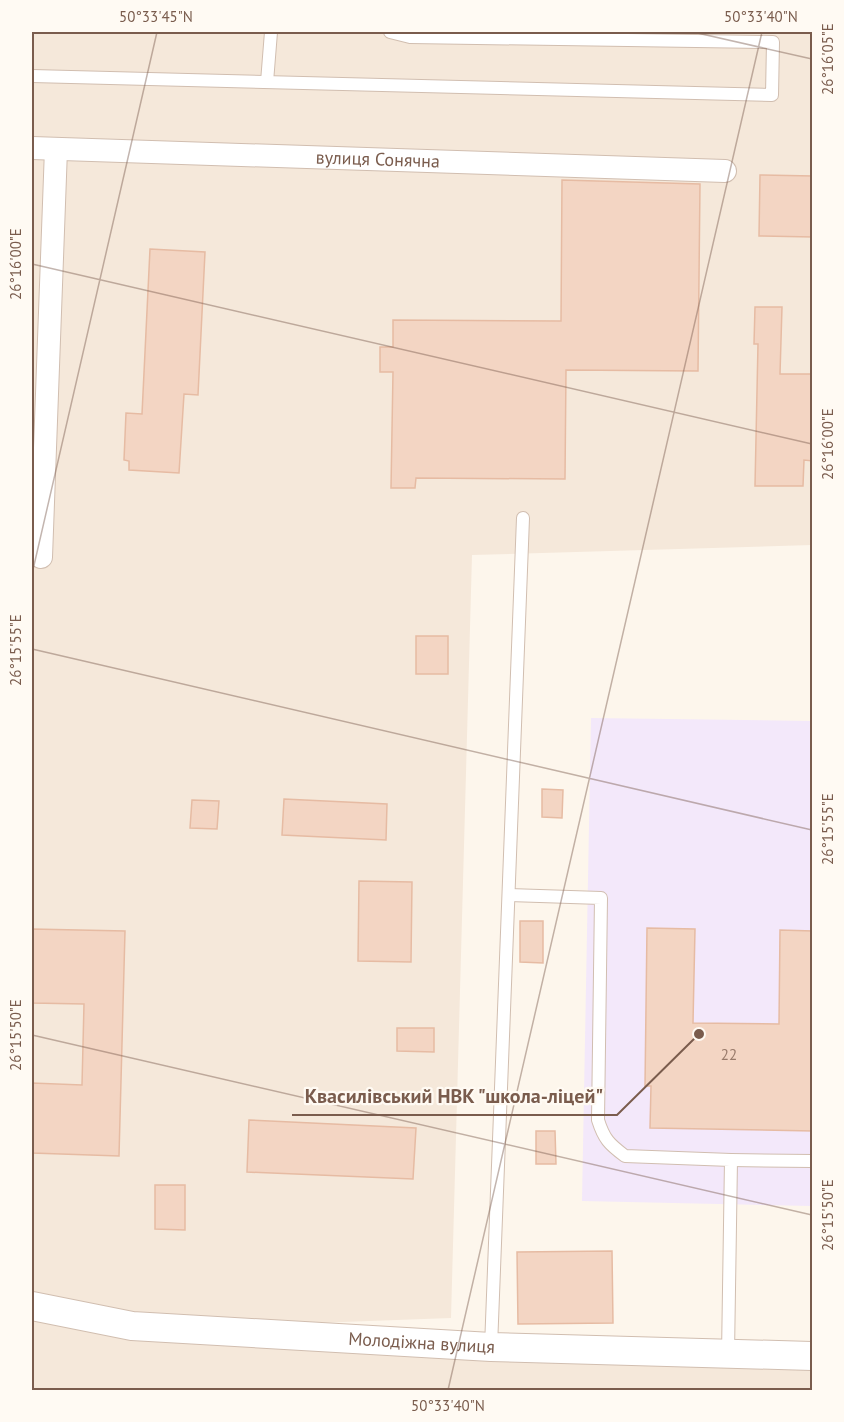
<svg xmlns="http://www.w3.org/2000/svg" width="844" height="1422" font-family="'PT Sans',sans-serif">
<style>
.residential{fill:#f5e8da}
.education{fill:#f3e8fa}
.building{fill:#f3d5c3;stroke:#e6bba3;stroke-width:1.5}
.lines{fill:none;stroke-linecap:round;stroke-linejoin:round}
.service-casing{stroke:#d1beb0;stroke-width:14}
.minor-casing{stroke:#d1beb0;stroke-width:24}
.tertiary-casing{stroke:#d1beb0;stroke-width:30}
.service{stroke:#fff;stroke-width:12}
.minor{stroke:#fff;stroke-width:22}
.tertiary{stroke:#fff;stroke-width:28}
.ticks{fill:none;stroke:#7a5c4d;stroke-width:1.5;stroke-opacity:0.45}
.labels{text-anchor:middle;stroke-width:4.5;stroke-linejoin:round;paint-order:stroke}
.number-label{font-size:15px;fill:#987a6a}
.street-label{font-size:18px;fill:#7a5c4d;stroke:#fffaf3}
.leader{fill:none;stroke:#7a5c4d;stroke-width:2}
.callout-dot{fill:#7a5c4d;stroke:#fffaf3;stroke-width:2}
.callout-label{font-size:20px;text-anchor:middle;font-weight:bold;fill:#7a5c4d;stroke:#fffaf3;stroke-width:4.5;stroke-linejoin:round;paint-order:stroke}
.neatline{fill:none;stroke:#7a5c4d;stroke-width:2}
.ticks-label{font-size:15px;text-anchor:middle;fill:#7a5c4d}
</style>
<rect width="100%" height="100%" fill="#fdf6ec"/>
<!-- residential -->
<g class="residential">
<polygon points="32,32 812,32 812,545 472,555 451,1318 207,1327 32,1299"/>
<polygon points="32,1306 812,1356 812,1390 32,1390"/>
</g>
<!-- education -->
<polygon class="education" points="591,718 812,721 812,1206 582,1201"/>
<!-- building -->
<g class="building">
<polygon points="760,175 813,176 813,237 759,236"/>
<polygon points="562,180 700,184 698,371 566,370 565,479 416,478 415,488 391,488 393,372 380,372 380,347 393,347 393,320 561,321"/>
<polygon points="150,249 205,252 198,395 184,394 179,473 129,470 129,461 124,460 126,413 142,414"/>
<polygon points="755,307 782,307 780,374 813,374 813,461 804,460 803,486 755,486 758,344 754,344"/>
<rect x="416" y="636" width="32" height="38"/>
<polygon points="542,789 563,790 562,818 542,817"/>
<polygon points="284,799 387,804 386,840 282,835"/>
<polygon points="192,800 219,801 217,829 190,828"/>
<polygon points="359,881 412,882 411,962 358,961"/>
<polygon points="520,921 543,921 543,963 520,962"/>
<polygon points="647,928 695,929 693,1023 779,1024 780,930 813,931 813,1131 650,1128 651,1086 645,1086"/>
<polygon points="32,929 125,931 119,1156 32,1153 32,1083 82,1085 84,1004 32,1003"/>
<polygon points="397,1028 434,1028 434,1052 397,1051"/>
<polygon points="249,1120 416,1128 413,1179 247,1172"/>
<polygon points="536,1131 555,1131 556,1164 536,1164"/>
<polygon points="155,1185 185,1185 185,1230 155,1229"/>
<polygon points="612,1251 613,1323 518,1324 517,1252"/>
</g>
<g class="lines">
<!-- service casing -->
<g class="service-casing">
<g id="service">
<polyline points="32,76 772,95 773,42 410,37 390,32"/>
<polyline points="267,82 271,32"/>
<path d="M509,895L601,898L598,1120C604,1139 609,1144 625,1156L731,1160L728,1354"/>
<polyline points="731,1160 812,1161"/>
<polyline points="491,1347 523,518"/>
</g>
</g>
<!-- minor casing -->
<g class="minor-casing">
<g id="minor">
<path id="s1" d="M32,148L725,171"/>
<polyline points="41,557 56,149"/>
</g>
</g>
<!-- tertiary casing -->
<g class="tertiary-casing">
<g id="tertiary">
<path id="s2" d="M32,1306L132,1326L491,1347L812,1356"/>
</g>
</g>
<!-- service -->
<use href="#service" class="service"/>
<!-- minor -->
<use href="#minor" class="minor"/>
<!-- tertiary -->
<use href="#tertiary" class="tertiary"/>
</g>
<!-- ticks -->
<path class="ticks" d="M693,32L812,59M32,264L812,444M32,574L157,32M32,649L812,830M32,1035L812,1215M448,1390L762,32"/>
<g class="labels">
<!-- number labels -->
<g class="number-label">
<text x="729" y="1060">22</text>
</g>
<!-- street labels -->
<g class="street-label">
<text dy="6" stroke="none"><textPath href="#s1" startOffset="346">вулиця Сонячна</textPath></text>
<text dy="6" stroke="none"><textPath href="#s2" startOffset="392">Молодіжна вулиця</textPath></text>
</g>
</g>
<!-- callouts -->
<path class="leader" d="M699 1034L617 1115H292"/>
<circle class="callout-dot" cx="699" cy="1034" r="6"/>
<g class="callout-label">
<text x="454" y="1103">Квасилівський НВК "школа-ліцей"</text>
</g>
<!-- border -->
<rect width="844" height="1422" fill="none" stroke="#fffaf3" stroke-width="66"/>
<rect x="33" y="33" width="778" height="1356" class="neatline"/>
<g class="ticks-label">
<text x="156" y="22">50°33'45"N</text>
<text x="761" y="22">50°33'40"N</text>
<text transform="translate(828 59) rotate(-90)" y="5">26°16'05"E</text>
<text transform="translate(16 264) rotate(-90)" y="5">26°16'00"E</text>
<text transform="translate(828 444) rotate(-90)" y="5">26°16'00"E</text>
<text transform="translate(16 650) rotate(-90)" y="5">26°15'55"E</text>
<text transform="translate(828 829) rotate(-90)" y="5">26°15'55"E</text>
<text transform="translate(16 1035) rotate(-90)" y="5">26°15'50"E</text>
<text transform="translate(828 1215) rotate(-90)" y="5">26°15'50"E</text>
<text x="448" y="1411">50°33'40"N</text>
</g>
</svg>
